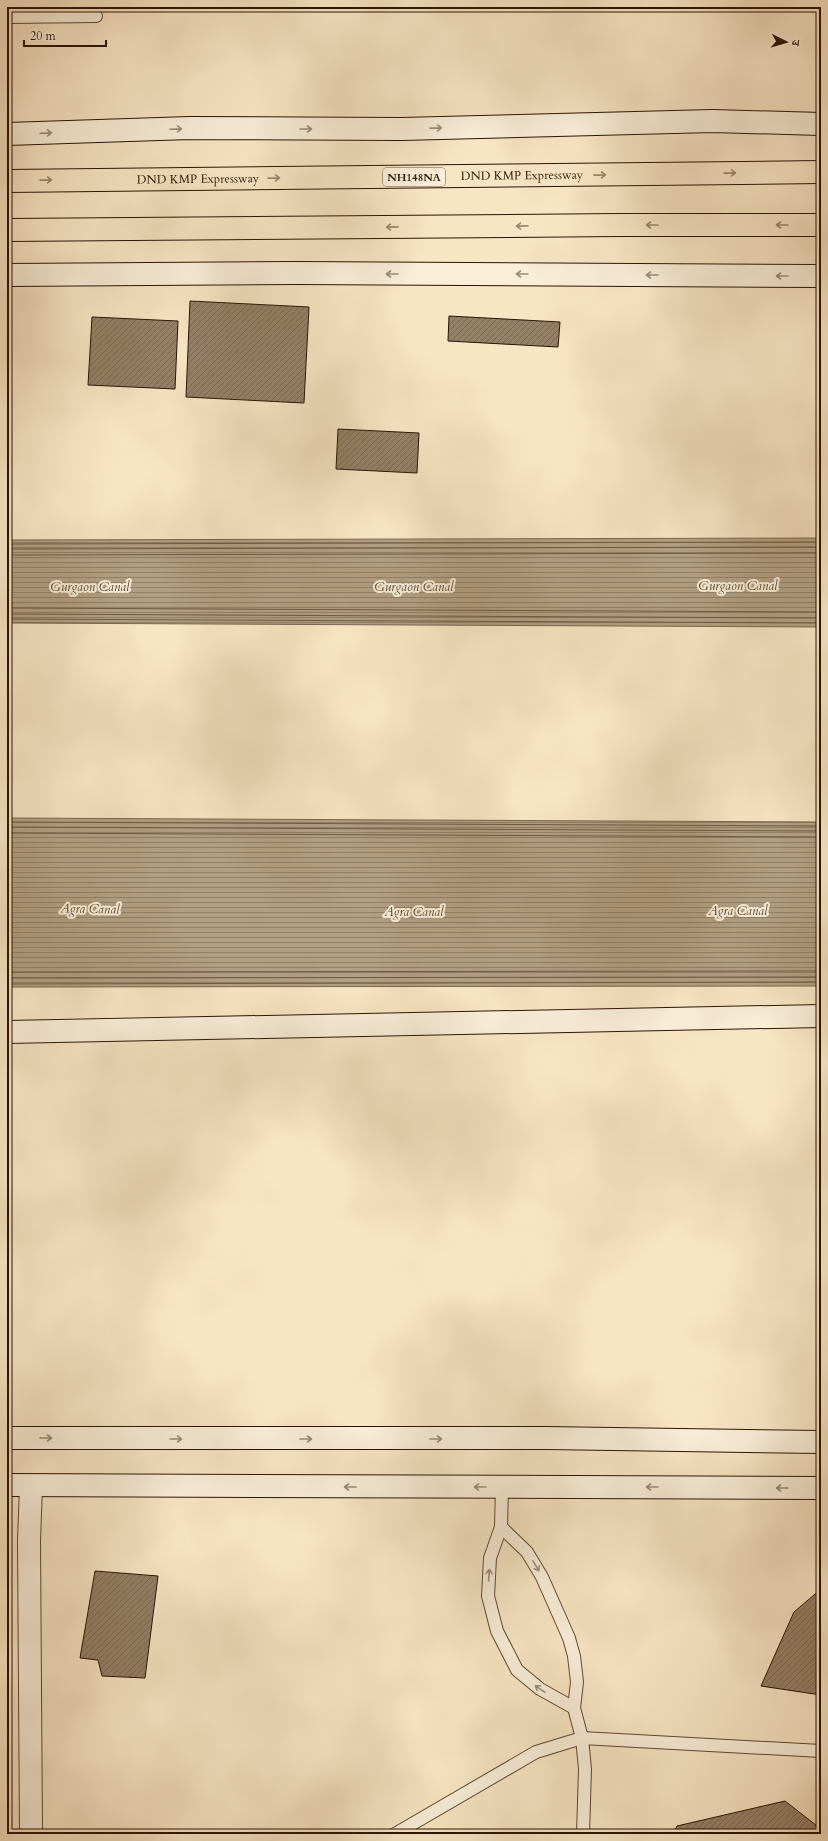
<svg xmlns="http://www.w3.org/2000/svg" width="828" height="1841" font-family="Cardo,'Noto Serif Devanagari',serif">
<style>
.water{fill:url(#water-rules);stroke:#7b6650}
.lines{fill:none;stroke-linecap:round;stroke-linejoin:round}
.shore{stroke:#6e5844;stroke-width:1}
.building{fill:url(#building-hatch);stroke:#291304}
.lane-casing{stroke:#5d4834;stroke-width:14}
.street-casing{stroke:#5d4834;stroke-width:24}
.secondary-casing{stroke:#291304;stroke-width:24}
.highway-casing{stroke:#291304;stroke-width:24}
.lane{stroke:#faeed9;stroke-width:12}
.street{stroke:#faeed9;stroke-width:22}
.secondary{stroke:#faeed9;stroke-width:22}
.highway{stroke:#f8e5c4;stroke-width:22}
.oneway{stroke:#9c8b79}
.oneway2{stroke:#9b866e}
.labels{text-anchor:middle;stroke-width:4;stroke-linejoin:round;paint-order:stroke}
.shield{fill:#faeed9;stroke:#685544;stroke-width:1}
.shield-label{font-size:11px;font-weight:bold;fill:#291304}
.street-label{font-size:12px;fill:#291304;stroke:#faeed9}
.water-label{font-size:13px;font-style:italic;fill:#604b37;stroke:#faeed9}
</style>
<defs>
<pattern id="water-rules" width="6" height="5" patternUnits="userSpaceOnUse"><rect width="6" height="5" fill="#b29e83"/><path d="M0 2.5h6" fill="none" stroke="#918069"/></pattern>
<pattern id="building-hatch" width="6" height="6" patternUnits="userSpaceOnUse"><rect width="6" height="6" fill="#958068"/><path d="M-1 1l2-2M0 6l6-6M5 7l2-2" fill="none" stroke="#7a6853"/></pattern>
</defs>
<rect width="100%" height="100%" fill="#f8e5c4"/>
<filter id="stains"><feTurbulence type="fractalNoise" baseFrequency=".005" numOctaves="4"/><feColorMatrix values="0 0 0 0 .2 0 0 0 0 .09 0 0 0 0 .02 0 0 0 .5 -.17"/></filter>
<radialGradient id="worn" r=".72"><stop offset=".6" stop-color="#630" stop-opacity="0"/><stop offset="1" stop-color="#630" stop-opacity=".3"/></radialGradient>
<!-- water -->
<g class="water">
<polygon points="821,538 821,627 7,623 7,540"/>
<polygon points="7,818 821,822 821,986 7,987"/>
</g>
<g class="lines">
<!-- shore -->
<g class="shore">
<polyline points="7,544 821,542"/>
<polyline points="7,549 821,547"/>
<polyline points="7,555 821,553"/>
<polyline points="7,608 821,612"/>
<polyline points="7,614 821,618"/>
<polyline points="7,619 821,623"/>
<polyline points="7,822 821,826"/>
<polyline points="7,827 821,831"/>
<polyline points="7,833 821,837"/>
<polyline points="7,972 821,971"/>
<polyline points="7,978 821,977"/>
<polyline points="7,984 821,982"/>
</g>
</g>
<!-- building -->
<g class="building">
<polygon points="190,301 309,307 304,403 186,397"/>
<polygon points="449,316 560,322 558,347 448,341"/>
<polygon points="92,317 178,321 175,389 88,385"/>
<polygon points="338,429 419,433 417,473 336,469"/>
<polygon points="95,1571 158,1576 145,1678 102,1676 98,1660 80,1658"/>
<polygon points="821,1589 821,1695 761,1686 794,1612"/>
<polygon points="785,1801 821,1829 821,1834 673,1834 677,1826"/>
</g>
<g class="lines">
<!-- lane casing -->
<g class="lane-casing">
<g id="lane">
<polyline points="7,17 96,16"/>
<polyline points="502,1487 501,1527 490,1558 488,1596 497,1631 517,1670 540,1689 574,1708"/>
<polyline points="501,1527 527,1552 542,1577 569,1638 574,1656 577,1682 574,1708 582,1738 585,1769 583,1834"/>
<polyline points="395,1834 536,1752 582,1738 821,1751"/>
</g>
</g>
<!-- street casing -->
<g class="street-casing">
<polyline id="street" points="31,1834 29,1541 31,1486"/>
</g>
<!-- secondary casing -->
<g class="secondary-casing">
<g id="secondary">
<polyline points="7,134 190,128 401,129 713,121 821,124"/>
<polyline points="7,275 297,273 821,276"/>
<polyline points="7,1032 821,1016"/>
<polyline points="7,1438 546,1438 821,1442"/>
<polyline points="7,1485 821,1488"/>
</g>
</g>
<!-- highway casing -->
<g class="highway-casing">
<g id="highway">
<path id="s1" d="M7,181L821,172"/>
<polyline points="7,230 620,225 821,225"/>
</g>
</g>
<!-- lane -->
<use href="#lane" class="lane"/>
<!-- street -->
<use href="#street" class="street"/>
<!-- secondary -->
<use href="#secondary" class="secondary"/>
<!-- highway -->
<use href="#highway" class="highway"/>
</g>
<!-- one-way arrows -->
<defs><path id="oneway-shaft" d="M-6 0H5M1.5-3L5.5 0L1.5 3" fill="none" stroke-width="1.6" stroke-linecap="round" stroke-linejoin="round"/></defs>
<g class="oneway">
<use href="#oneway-shaft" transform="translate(436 128) rotate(-1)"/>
<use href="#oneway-shaft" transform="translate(176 129) rotate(-2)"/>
<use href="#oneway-shaft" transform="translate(306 129)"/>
<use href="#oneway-shaft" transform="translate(46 133) rotate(-2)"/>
<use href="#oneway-shaft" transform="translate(392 274) rotate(-180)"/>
<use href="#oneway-shaft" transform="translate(522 274) rotate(-180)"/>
<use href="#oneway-shaft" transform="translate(652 275) rotate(-180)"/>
<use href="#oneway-shaft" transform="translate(782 276) rotate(-180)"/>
<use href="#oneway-shaft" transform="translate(46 1438)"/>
<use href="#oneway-shaft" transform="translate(176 1439)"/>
<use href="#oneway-shaft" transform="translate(306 1439)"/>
<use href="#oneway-shaft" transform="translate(436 1439)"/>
<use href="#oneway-shaft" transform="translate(350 1487) rotate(-180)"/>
<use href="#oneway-shaft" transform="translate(480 1487) rotate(-180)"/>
<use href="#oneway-shaft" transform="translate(652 1487) rotate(-180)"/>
<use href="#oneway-shaft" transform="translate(782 1488) rotate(-180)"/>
<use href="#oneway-shaft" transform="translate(536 1566) rotate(59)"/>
<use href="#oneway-shaft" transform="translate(489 1575) rotate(-86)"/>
<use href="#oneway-shaft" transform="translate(540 1689) rotate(-145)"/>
</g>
<g class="oneway2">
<use href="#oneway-shaft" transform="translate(730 173) rotate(-1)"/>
<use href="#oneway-shaft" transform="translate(600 175) rotate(-1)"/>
<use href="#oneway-shaft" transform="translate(274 178) rotate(-1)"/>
<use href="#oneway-shaft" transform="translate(46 180) rotate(-1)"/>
<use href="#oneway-shaft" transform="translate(652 225) rotate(180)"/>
<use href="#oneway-shaft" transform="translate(782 225) rotate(180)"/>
<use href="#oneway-shaft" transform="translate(522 226) rotate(179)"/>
<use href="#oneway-shaft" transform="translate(392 227) rotate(179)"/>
</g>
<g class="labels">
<!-- shield labels -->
<rect class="shield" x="383" y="168" width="62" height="18" rx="3"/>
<g class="shield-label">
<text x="414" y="181">NH148NA</text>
</g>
<!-- street labels -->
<g class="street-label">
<text dy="4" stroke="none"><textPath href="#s1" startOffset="515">DND KMP Expressway</textPath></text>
<text dy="4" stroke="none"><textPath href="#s1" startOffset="191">DND KMP Expressway</textPath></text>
</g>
<!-- water labels -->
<g class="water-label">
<text x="738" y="590">Gurgaon Canal</text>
<text x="90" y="591">Gurgaon Canal</text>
<text x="414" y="591">Gurgaon Canal</text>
<text transform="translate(90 908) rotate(1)" y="5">Agra Canal</text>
<text x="738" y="915">Agra Canal</text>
<text x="414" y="916">Agra Canal</text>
</g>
</g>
<!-- margin -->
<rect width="828" height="1841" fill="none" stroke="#f8e5c4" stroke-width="24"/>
<rect x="8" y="8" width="812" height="1825" fill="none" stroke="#291304" stroke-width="2"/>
<rect x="12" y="12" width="804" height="1817" fill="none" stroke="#291304"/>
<!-- north arrow -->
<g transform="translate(786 42) rotate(95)" stroke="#faeed9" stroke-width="3" paint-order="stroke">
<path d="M0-3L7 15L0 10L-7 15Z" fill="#291304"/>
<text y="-6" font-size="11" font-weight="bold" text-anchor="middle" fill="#291304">उ</text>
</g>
<!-- scale -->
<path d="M24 40v6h82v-6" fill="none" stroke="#291304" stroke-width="2"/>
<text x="30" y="40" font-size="12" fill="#291304" stroke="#faeed9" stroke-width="3" paint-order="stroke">20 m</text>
<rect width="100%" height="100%" filter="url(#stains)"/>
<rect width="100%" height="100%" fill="url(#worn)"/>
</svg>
